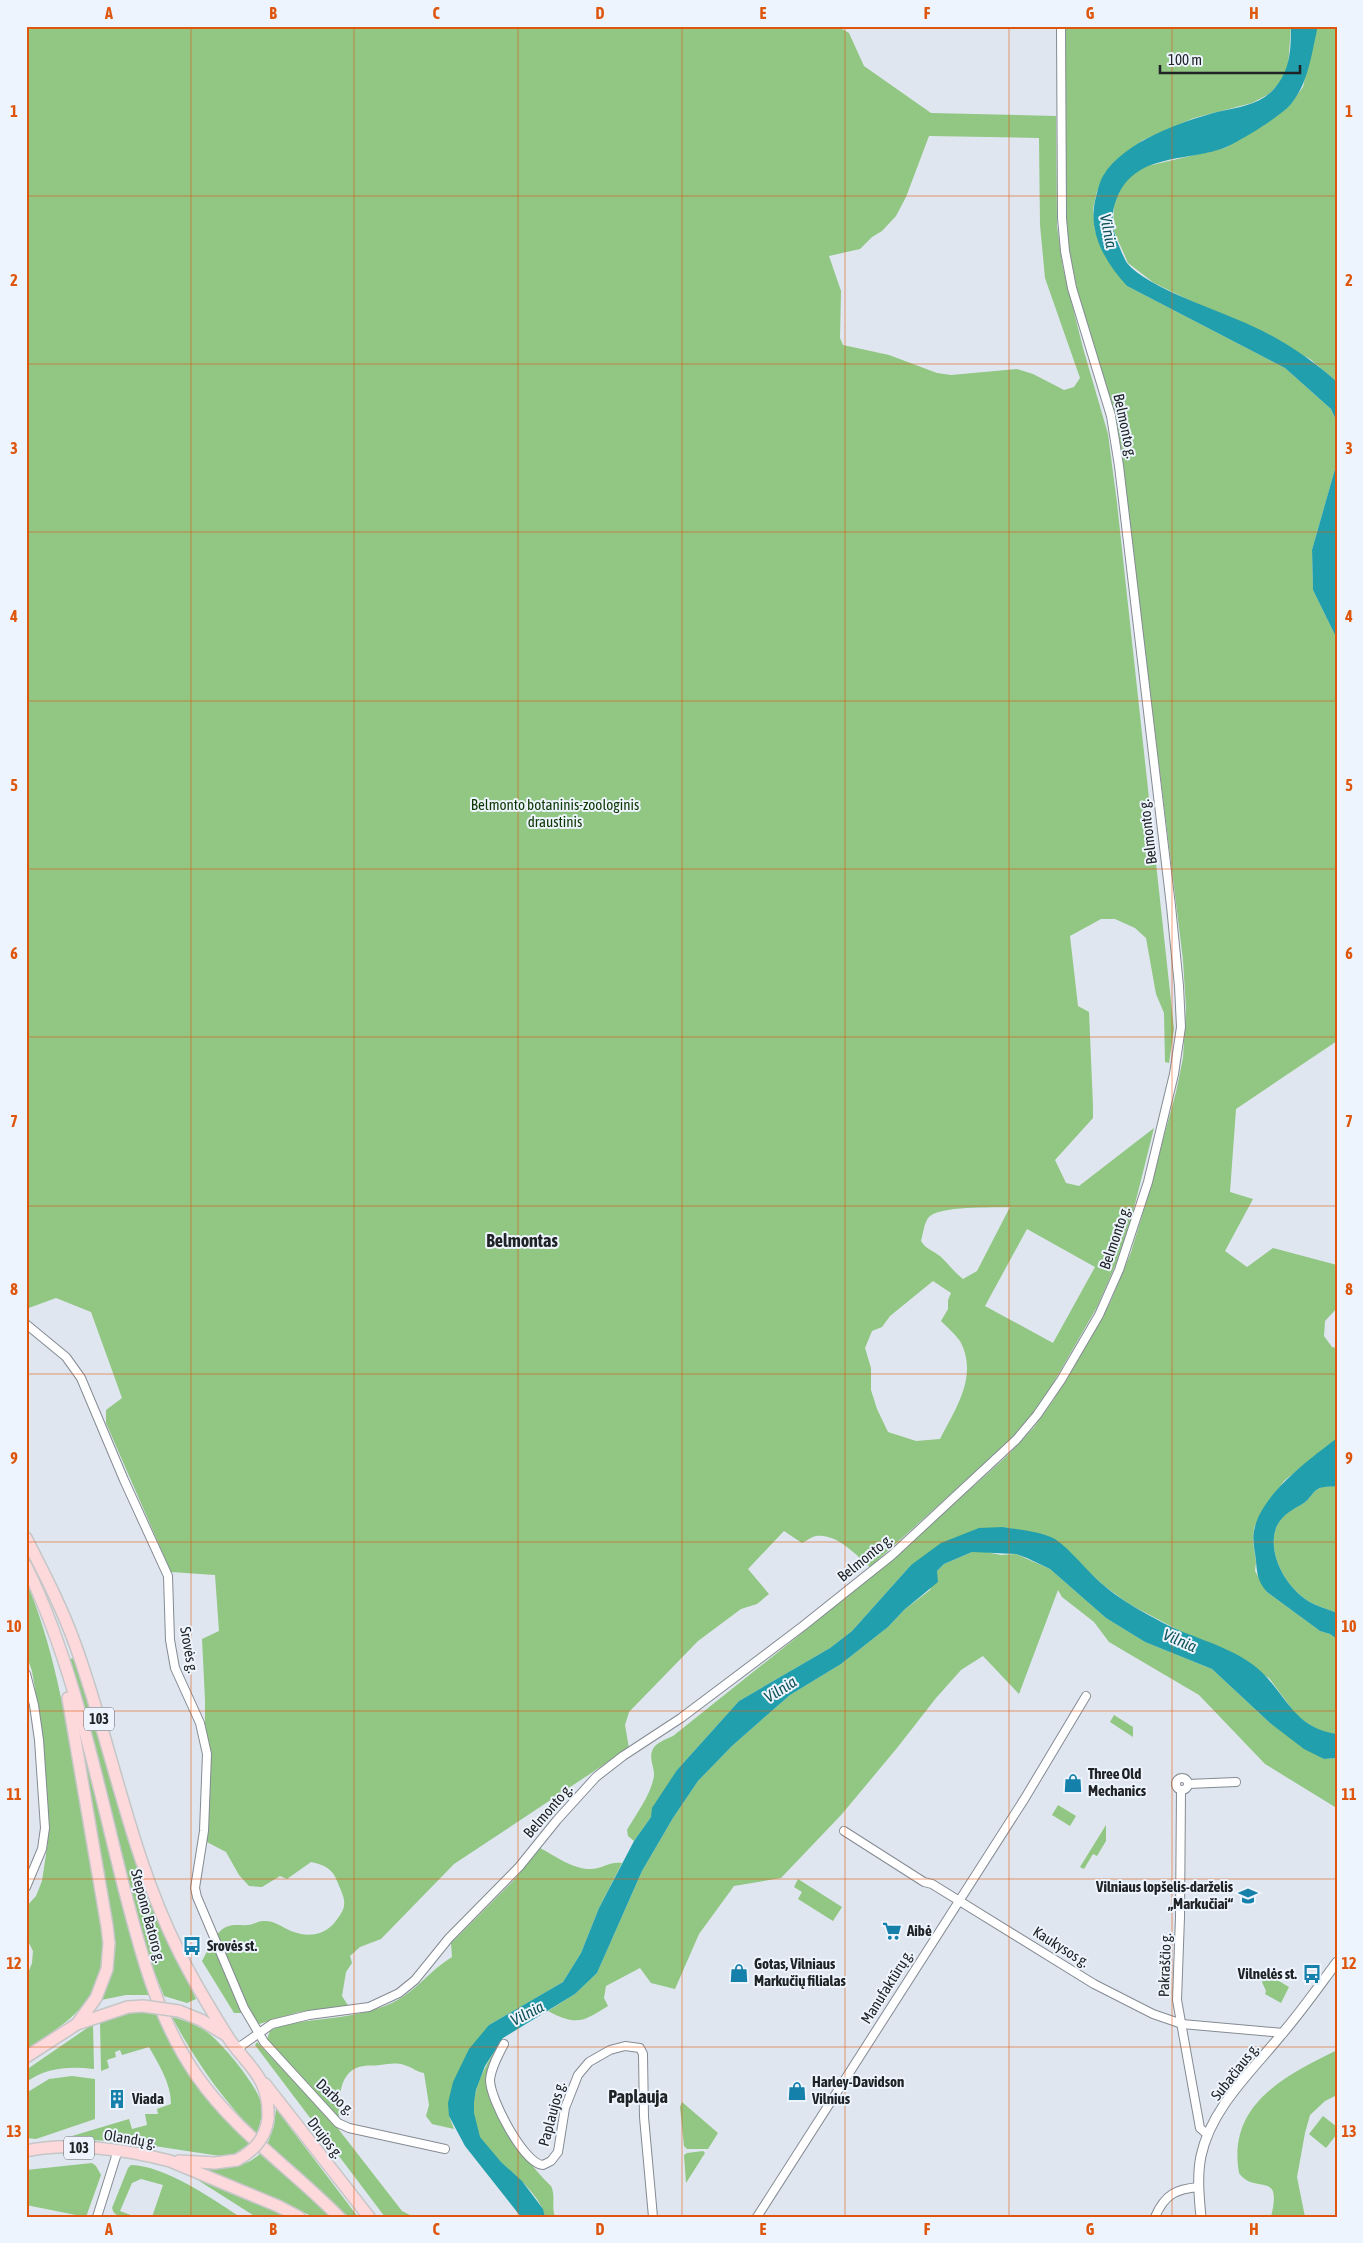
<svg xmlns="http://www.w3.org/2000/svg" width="1363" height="2243" font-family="'Asap Condensed',sans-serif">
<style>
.green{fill:#91c683;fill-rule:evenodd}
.water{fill:#229fac}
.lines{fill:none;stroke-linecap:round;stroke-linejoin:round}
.minor-casing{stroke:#858b93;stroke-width:10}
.tertiary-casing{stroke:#858b93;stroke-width:11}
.primary-casing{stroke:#c5c6c7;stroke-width:14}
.minor{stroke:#fff;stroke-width:8}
.tertiary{stroke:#fff;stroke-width:9}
.primary{stroke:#fdd9dc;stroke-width:11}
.primary-bridge-casing{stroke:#c5c6c7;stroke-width:14;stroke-linecap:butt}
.primary-bridge{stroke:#fdd9dc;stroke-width:11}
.grid{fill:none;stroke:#de560d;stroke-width:1;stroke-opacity:0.55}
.labels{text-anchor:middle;stroke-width:4;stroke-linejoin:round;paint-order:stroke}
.shield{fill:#edf4fd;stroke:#5e6266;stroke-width:1}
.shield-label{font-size:14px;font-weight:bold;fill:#202326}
.street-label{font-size:15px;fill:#202326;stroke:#edf4fd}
.park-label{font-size:15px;fill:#0c3700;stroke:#edf4fd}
.poi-label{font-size:15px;font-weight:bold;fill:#202326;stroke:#edf4fd;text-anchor:start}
.water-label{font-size:16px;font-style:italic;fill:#0e5259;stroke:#edf4fd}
.quarter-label{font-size:18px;font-weight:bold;fill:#202326;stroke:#edf4fd}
.neatline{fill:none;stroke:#de560d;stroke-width:2}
.grid-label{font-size:16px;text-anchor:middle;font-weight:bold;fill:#de560d}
</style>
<rect width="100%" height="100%" fill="#dfe6ef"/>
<!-- green -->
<g class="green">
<path d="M26,26H837L849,33L864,66L931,113L1056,116L1057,226L1063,268L1083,348L1108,434L1117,503L1174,1029L1169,1063L1165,1062L1164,1013L1156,994L1146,938L1135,928L1115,919H1101L1070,936L1078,1006L1089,1012L1093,1106V1118L1055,1160L1066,1183L1079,1186L1154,1128L1131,1220L1116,1264L1097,1307L1051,1387L1030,1417L1004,1446L870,1567C856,1555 837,1533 816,1536C811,1537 806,1541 802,1543L784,1531L748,1569L769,1594L757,1604L741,1609L698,1641L629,1712L625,1725L629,1748L454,1864L381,1939L360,1947L350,1956L352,1963L346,1972L342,1996L349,2007L299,2012L259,2024L251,2013H234L202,1961C209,1949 216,1929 229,1926C235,1924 242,1926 248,1925C253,1925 258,1921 263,1921C274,1920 282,1927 291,1931C308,1938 325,1935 335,1922C349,1905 345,1900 337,1881C333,1869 323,1864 311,1862L287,1879L280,1876L262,1887L249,1886L239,1875L226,1852L205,1841V1700L202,1639L219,1631L215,1575L171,1572L106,1423V1410L122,1398L91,1312L56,1298L26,1309ZM929,136L1039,138L1040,225L1045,278L1080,378L1074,387L1064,390L1033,374L1017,369L951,375L937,373L889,355L843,345L840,338L841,291L829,256L860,249L872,237L882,231L896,216L906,197ZM1010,1207L977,1271L963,1279C955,1273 950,1266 943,1259C937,1252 926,1250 921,1241C923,1234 924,1224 928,1218C938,1205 994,1208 1010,1207ZM1027,1229L1095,1267L1053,1343L985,1306ZM933,1281L951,1293L948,1300V1309L941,1321C947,1327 955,1334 960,1341C979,1376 955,1409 940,1439L916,1441L888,1432L877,1409L871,1390V1368L865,1348L872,1331L882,1327L890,1316Z"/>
<path d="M1066,26H1291L1288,67L1282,80L1269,94L1252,103L1194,118L1143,140L1119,158L1097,191L1093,209L1095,231L1127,286L1285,368L1331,409L1337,422L1335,469L1312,550L1313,590L1337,639V1041L1236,1109L1230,1192L1253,1199L1225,1251L1247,1267L1273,1248L1337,1265V1308L1325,1321L1324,1336L1332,1347L1337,1348V1438L1284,1481L1261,1513L1254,1528L1253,1542L1256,1562L1255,1571L1267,1592L1320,1631L1330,1634L1337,1639V1734L1321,1732L1297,1716L1269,1678L1129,1604L1103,1585L1055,1540L1043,1535L1003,1527L911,1565L852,1631L830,1648L739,1701L677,1770L651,1817L634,1841L628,1836L627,1830C636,1814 651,1795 654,1776C655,1768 648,1758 653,1749C656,1743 666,1739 673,1736L797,1637L927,1528L1008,1455L1034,1427L1054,1399L1110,1303L1131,1252L1145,1206L1176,1092L1183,1058L1186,1008L1183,960L1117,423L1084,319L1073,271L1067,237L1065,204Z"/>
<polygon points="1316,26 1337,26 1337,382 1310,359 1154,283 1128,263 1113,229 1114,205 1120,189 1129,177 1143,167 1225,148 1258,128 1289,106 1303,87"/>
<path d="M1337,1486V1613C1328,1609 1316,1606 1308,1601C1286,1587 1267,1554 1276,1528C1281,1515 1293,1509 1304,1503C1310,1499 1312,1492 1318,1489C1322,1486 1332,1486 1337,1486Z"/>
<path d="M981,1551L1001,1555L1016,1554L1050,1569L1106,1618L1145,1642L1212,1669L1270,1723L1324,1759L1337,1758V1815L1335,1807L1265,1764L1199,1695L1109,1642L1094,1622L1062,1597L1058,1590L1019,1694L983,1656L961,1670L936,1698L897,1748L842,1814L781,1878L734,1886L699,1934L675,1989L651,1983L640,1968L606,1986L604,1998L608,2006C583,2022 576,2026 548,2011L575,1994L597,1973L642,1871L673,1818L698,1781L732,1746L790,1695L841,1664L888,1627L904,1610L930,1590L937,1571L944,1564L972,1552Z"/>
<path d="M26,1581C56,1652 67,1727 80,1803C88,1852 98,1901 104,1950C101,2005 66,2022 26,2050V1978L32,1963L33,1951L26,1937V1907L36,1896L42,1881L48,1841L41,1724L32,1671L26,1654Z"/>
<polygon points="74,1658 155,1914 196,1999 187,2003 164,1996 150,1961 70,1659"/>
<polygon points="1114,1715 1133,1727 1133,1737 1110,1722"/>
<path d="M85,1765H87L133,1942L149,1995H126L101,2000C110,1982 115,1963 114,1943Z"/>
<polygon points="1058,1805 1076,1816 1070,1826 1052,1815"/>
<polygon points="1106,1825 1106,1841 1097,1856 1093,1854 1084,1869 1080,1867"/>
<path d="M540,1848C555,1856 574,1870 592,1869C603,1868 611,1861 622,1863L599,1908L581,1953L563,1982L489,2025L449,2116L454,2129L432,2124L426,2116L429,2105L424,2073C417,2072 413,2068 407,2066C397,2062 389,2064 380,2065C374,2066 369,2065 364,2066C339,2069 339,2097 339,2117L336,2118L268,2042L267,2039L270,2031L281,2025C318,2018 373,2018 404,1996C422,1984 432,1969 452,1957L451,1943L515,1879Z"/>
<polygon points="798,1879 842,1907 833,1921 798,1899 802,1892 794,1887"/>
<polygon points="1267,1974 1289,1987 1281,2003 1265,1994 1266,1991 1262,1982"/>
<path d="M133,2012L156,2014L175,2050L205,2097L249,2144L234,2154L220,2156L128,2142L72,2139V2136L129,2119L132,2129L147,2125L145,2114H158L157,2109L171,2104C171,2083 159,2065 149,2047L122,2055L120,2050L115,2052L116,2057L107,2060L109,2068L101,2071L100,2022Z"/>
<path d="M172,2017C184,2020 197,2025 207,2032C222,2043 255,2083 260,2100C264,2111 261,2123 256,2134C221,2097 196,2062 172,2017Z"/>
<path d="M93,2024L94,2069C70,2066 47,2067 26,2082V2070Z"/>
<path d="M503,2038C497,2052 490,2066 488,2082C485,2109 532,2168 551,2186C556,2196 551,2206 555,2217H545C542,2201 526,2185 514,2174C504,2165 492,2155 484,2144C459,2109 483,2068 503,2038Z"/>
<polygon points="257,2042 336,2126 402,2211 414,2217 385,2217 255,2045"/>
<path d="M1337,2050V2095L1325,2101L1310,2115L1305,2133L1297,2177L1305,2217H1271C1283,2168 1255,2196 1239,2173C1227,2104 1285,2076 1337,2050Z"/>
<polygon points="72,2076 95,2079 95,2119 36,2139 26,2138 26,2093 49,2079"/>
<polygon points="682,2102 718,2133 708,2149 687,2149 684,2146 680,2107"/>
<polygon points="276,2109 358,2217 349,2217 267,2145 274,2126"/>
<polygon points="1323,2116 1337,2127 1337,2134 1326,2148 1309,2134"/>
<polygon points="703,2151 705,2153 686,2183 684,2155 687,2153"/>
<path d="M261,2153L329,2214L332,2217H314L204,2169C225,2169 245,2168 261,2153Z"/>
<polygon points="92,2163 96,2166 101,2175 86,2217 26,2205 26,2170"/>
<path d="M131,2165C166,2166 211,2198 240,2217H152L163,2185L141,2179L132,2183L120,2211L136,2217L117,2215L114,2213L112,2208L128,2168Z"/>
<polygon points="193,2177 201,2180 289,2217 256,2217"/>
</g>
<!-- water -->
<g class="water">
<path d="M1291,26H1316L1317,30C1311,57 1308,83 1291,104C1281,116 1239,142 1224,148C1185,162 1135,153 1117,198C1110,213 1112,231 1119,246C1121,251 1124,258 1127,263C1147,288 1221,311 1252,326C1283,340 1311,359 1337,382V422L1331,409L1285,368L1127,286C1106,263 1088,234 1095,201C1097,193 1099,183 1103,176C1124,141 1181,122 1217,112C1235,108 1257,105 1270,93C1290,74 1291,52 1291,26Z"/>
<polygon points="1337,441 1337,639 1313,590 1312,550 1335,469"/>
<path d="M1337,1438V1486C1332,1487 1322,1486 1318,1489C1312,1492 1310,1499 1304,1503C1294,1509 1281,1515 1276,1528C1267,1554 1286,1587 1308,1601C1316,1606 1328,1609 1337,1613V1639L1330,1634L1320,1631L1267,1592C1258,1582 1257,1574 1256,1561C1255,1550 1252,1542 1254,1531C1260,1495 1310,1459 1337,1438Z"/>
<path d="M1003,1527C1019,1530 1040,1531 1055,1539C1071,1550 1087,1571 1102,1584C1118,1598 1137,1609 1156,1619C1187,1637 1223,1643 1252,1664C1285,1688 1290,1728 1337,1734V1758L1324,1759L1304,1749L1270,1723L1212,1669L1145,1642L1106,1618L1050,1569L1027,1558L1016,1554L972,1552L944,1564L937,1571L938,1582L904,1610L888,1627L841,1664L790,1695L732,1746L698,1781L673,1818L642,1871L597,1973L575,1994L503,2038L485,2066L476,2090L474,2102V2113L480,2137L501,2162L522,2181L543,2209L545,2217H521L465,2146L449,2116L448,2103L453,2082L469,2049L489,2025L563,1982L581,1953L599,1908L634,1841L651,1817L652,1808L677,1770L739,1701L830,1648L852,1631L911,1565L941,1543L979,1528Z"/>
</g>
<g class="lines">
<!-- minor casing -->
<g class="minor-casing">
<g id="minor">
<polyline points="26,1324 66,1357 81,1378 124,1480 168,1576 170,1640 175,1668 200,1723 207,1754 204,1831 195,1888 197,1897 244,2008 264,2042 338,2123 349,2128 445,2149"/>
<polyline points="26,1674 34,1705 39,1740 45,1828 42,1849 26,1887"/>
<circle cx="1182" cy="1784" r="6"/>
<polyline points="1188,1784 1236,1782"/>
<polyline points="1181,1791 1180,1917 1177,2000 1200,2128 1208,2135"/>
<polyline points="844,1831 924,1882 932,1884 1094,1984 1153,2014 1182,2024 1283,2033"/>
<path d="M504,2044C498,2055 491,2068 490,2080C490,2099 524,2164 543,2165L551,2161L558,2152L565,2108L578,2075L589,2062L610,2050L625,2046L640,2048L643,2054L644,2117L653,2217"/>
<polyline points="238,2048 272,2024 309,2015 369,2007 399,1993 415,1980 449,1938 519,1867 557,1820 596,1777 623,1756 681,1718 803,1626 892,1555 1016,1440 1037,1415 1061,1380 1099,1315 1119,1270 1148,1182 1174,1074 1181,1027 1179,986 1171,906 1119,466 1111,416 1072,288 1065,251 1062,218 1061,26"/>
<polyline points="97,2217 118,2150"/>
<polyline points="757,2217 1025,1798 1086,1696"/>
<path d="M1155,2217C1165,2194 1176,2189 1199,2187"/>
</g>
</g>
<!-- tertiary casing -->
<g class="tertiary-casing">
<path id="tertiary" d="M1201,2217C1199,2197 1197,2175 1201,2156C1211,2108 1252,2071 1281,2035C1301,2012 1319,1986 1337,1962"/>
</g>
<!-- primary casing -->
<g class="primary-casing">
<g id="primary">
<path d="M26,1538C44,1573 62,1608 75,1644C112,1746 130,1855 179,1952C193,1980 209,2007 226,2034C246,2067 270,2074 268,2119"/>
<path d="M26,1566C73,1661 97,1781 123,1884C140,1950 157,2019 197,2076C236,2132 292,2169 339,2217"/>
<polyline points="179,2011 201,2020 226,2035"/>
<polyline points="80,2023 128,2007"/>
<polyline points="26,2057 77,2024 96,1998 107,1969 109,1943 107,1926 68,1698"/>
<polyline points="265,2084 369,2217"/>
<path d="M26,2151C68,2141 128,2150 170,2161L278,2206L299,2217"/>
<polyline points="179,2161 215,2163 237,2160"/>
</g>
</g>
<!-- minor -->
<use href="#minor" class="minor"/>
<!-- tertiary -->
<use href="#tertiary" class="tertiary"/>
<!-- primary -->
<use href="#primary" class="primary"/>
<!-- primary-bridge casing -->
<g class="primary-bridge-casing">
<g id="primary-bridge">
<polyline points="128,2007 143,2006 179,2011"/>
<path d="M237,2160C254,2151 265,2139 268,2119"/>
</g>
</g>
<!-- primary-bridge -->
<use href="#primary-bridge" class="primary-bridge"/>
</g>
<!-- grid -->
<path class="grid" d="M191,26V2217M354,26V2217M518,26V2217M682,26V2217M845,26V2217M1009,26V2217M1172,26V2217M26,196H1337M26,364H1337M26,532H1337M26,701H1337M26,869H1337M26,1037H1337M26,1206H1337M26,1374H1337M26,1542H1337M26,1711H1337M26,1879H1337M26,2047H1337"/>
<!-- icons -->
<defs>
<g id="shop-bare" transform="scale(1.5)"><path d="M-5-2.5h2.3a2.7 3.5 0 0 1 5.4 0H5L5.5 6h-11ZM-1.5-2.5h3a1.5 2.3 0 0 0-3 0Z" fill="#1580a9" stroke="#edf4fd" stroke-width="2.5" paint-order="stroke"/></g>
<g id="school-bare" transform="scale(1.5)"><path d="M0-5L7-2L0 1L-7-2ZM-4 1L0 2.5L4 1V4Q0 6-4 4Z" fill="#1580a9" stroke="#edf4fd" stroke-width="2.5" paint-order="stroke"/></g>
<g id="supermarket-bare" transform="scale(1.5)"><path d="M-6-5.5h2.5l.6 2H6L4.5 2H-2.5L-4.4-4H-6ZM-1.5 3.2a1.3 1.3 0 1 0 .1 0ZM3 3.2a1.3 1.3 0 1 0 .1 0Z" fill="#1580a9" stroke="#edf4fd" stroke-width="2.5" paint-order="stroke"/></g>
<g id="bus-bare" transform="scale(1.5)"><path d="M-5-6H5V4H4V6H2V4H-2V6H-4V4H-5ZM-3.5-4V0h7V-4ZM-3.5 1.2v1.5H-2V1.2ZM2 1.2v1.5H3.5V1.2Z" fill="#1580a9" stroke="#edf4fd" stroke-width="2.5" paint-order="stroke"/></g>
<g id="building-bare" transform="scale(1.5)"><path d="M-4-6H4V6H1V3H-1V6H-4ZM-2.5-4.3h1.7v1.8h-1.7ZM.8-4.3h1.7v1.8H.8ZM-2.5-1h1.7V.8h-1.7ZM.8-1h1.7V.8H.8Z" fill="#1580a9" stroke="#edf4fd" stroke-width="2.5" paint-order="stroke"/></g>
</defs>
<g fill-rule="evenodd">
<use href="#shop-bare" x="1073" y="1783"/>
<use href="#school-bare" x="1248" y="1896"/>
<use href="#supermarket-bare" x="892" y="1931"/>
<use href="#bus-bare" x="192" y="1946"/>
<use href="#shop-bare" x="739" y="1973"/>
<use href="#bus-bare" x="1312" y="1974"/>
<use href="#shop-bare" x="797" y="2091"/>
<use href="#building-bare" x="117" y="2099"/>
</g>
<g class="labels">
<!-- shield labels -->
<g class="shield">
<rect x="84" y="1707.5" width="30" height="23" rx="4"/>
<rect x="64" y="2136.5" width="30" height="23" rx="4"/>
</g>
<g class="shield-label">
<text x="99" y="1724">103</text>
<text x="79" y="2153">103</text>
</g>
<!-- street labels -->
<g class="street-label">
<text transform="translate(1125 426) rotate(78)" y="5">Belmonto g.</text>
<text transform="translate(1148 832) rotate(-97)" y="5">Belmonto g.</text>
<text transform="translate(1115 1238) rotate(-71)" y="5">Belmonto g.</text>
<text transform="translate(865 1558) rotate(-39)" y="5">Belmonto g.</text>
<text transform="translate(189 1650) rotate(80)" y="5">Srovės g.</text>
<text transform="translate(548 1811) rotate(-49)" y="5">Belmonto g.</text>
<text transform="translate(148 1916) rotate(75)" y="5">Stepono Batoro g.</text>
<text transform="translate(1061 1947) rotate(32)" y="5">Kaukysos g.</text>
<text transform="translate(1165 1965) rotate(-88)" y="5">Pakraščio g.</text>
<text transform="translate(887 1987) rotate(-58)" y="5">Manufaktūrų g.</text>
<text transform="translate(1235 2072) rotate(-52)" y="5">Subačiaus g.</text>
<text transform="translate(335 2097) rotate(43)" y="5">Darbo g.</text>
<text transform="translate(552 2114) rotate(-75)" y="5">Paplaujos g.</text>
<text transform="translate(325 2138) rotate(52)" y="5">Drujos g.</text>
<text transform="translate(130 2139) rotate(9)" y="5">Olandų g.</text>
</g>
<!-- park labels -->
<g class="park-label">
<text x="555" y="810">Belmonto botaninis-zoologinis<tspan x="555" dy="17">draustinis</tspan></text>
</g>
<!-- poi labels -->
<g class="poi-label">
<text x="1088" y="1779">Three Old<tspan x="1088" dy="17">Mechanics</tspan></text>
<text x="1233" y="1892" text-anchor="end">Vilniaus lopšelis-darželis<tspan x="1233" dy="17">„Markučiai“</tspan></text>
<text x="907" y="1936">Aibė</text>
<text x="207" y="1951">Srovės st.</text>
<text x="754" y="1969">Gotas, Vilniaus<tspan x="754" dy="17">Markučių filialas</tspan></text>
<text x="1297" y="1979" text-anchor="end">Vilnelės st.</text>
<text x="812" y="2087">Harley-Davidson<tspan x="812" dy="17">Vilnius</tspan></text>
<text x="132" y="2104">Viada</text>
</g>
<!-- water labels -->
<g class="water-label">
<text transform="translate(1109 231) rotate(79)" y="6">Vilnia</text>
<text transform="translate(1180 1640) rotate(23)" y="6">Vilnia</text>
<text transform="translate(780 1689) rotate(-32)" y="6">Vilnia</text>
<text transform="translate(527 2013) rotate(-27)" y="6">Vilnia</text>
</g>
<!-- quarter labels -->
<g class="quarter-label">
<text x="522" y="1247">Belmontas</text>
<text x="638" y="2103">Paplauja</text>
</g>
</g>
<!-- border -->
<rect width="1363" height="2243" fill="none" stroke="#edf4fd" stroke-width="55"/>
<!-- scale -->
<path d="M1160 65v8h140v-8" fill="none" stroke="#202326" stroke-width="2.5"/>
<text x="1168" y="65" font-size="15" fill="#202326" stroke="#edf4fd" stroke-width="4" paint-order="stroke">100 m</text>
<rect x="28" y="28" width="1308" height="2188" class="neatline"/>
<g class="grid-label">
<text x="109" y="19">A</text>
<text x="273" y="19">B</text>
<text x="436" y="19">C</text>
<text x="600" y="19">D</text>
<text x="763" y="19">E</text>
<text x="927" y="19">F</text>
<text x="1090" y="19">G</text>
<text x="1254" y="19">H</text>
<text x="14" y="117">1</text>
<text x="1349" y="117">1</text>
<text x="14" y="286">2</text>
<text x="1349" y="286">2</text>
<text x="14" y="454">3</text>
<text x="1349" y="454">3</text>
<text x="14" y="622">4</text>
<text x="1349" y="622">4</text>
<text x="14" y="791">5</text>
<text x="1349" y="791">5</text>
<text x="14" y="959">6</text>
<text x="1349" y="959">6</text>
<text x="14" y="1127">7</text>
<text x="1349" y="1127">7</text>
<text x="14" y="1295">8</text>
<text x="1349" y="1295">8</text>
<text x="14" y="1464">9</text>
<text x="1349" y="1464">9</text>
<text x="14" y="1632">10</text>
<text x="1349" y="1632">10</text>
<text x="14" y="1800">11</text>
<text x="1349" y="1800">11</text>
<text x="14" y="1969">12</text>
<text x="1349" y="1969">12</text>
<text x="14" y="2137">13</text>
<text x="1349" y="2137">13</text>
<text x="109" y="2235">A</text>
<text x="273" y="2235">B</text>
<text x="436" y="2235">C</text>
<text x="600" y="2235">D</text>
<text x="763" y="2235">E</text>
<text x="927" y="2235">F</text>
<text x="1090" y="2235">G</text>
<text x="1254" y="2235">H</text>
</g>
</svg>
